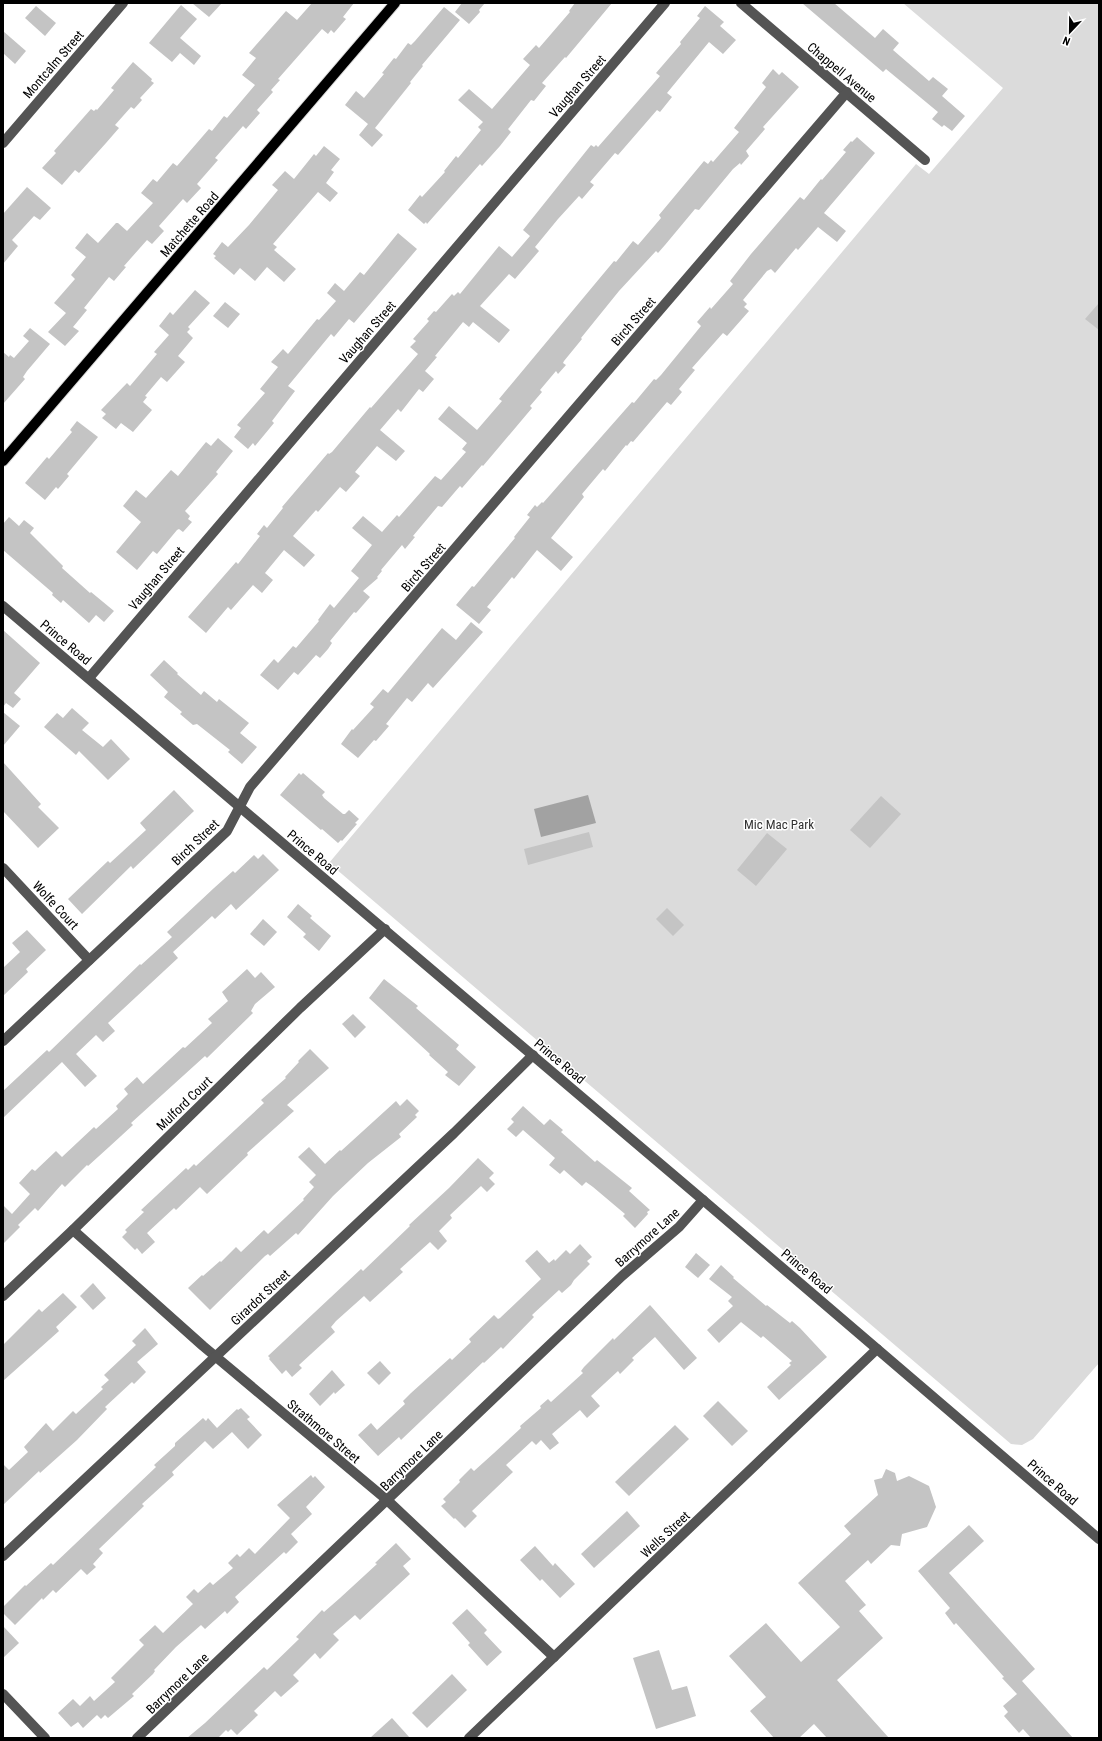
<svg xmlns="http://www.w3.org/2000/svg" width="1102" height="1741" font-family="'Roboto Condensed',sans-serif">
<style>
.green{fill:#dbdbdb}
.water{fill:#a2a2a2}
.building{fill:#c4c4c4}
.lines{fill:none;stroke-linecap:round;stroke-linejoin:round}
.major-casing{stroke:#dbdbdb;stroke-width:12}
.minor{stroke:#545454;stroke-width:10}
.major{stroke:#000;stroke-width:10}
.labels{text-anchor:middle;stroke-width:3;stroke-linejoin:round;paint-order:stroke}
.street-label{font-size:13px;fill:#000;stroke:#fff}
.park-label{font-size:13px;fill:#323232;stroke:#fff}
</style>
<rect width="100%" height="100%" fill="#fff"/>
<!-- green -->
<polygon class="green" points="903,3 1099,3 1099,1363 1033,1439 1022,1445 1011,1444 329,863 916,164 929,174 1003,88"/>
<!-- water -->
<polygon class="water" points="588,795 596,823 541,837 534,809"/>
<!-- building -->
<g class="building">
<polygon points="192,3 222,3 209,17"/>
<polygon points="312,3 354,3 343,17 346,19 334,33 331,30 328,34 322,29 278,79 280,80 271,90 273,92 257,110 260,113 246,129 243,126 215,158 218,160 197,184 201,188 187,203 183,199 159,226 164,231 152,244 147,240 124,266 126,267 114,281 109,277 84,308 87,310 73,327 79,331 65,346 48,332 66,313 54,303 75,279 71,275 86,257 75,248 87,233 98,243 116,223 118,223 127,231 153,203 141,193 153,179 157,182 173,163 177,166 209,129 212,131 224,116 227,118 255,85 242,75 256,58 249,53 286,11 297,20"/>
<polygon points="462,3 485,3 479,10 480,12 469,24 455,12"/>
<polygon points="575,3 612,3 566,58 565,57 542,83 546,86 534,101 531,100 509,128 508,129 511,132 500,146 482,166 480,164 427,224 426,222 424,224 408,210 420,195 422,197 445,172 444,171 456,156 458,158 481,130 478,127 483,122 458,100 469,89 492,109 530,65 523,59 536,45 539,48 570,12 569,11"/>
<polygon points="802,3 834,3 875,38 883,29 899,43 893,50 929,81 933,77 948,89 942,96 965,116 952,131 944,125 942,127 932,119 938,112 886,69 883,72"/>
<polygon points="181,5 197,19 180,38 201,56 194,65 180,53 172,62 149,43"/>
<polygon points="36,6 56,23 45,36 25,18"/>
<polygon points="705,6 724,22 720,26 736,40 723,54 709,42 667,93 672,97 660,112 657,110 618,155 615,153 590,182 594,185 582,199 579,196 558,219 535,247 539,251 515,279 509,274 480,306 510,330 499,343 473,322 469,327 463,322 435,356 437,357 425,371 434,379 423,392 419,389 401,412 398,409 380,430 405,451 396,461 377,446 355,472 360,476 346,492 340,487 318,512 316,510 293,536 315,555 304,567 284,550 265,573 273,580 262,593 253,585 231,610 228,607 206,633 188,617 236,562 238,564 260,536 257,534 264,525 267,528 283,508 282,507 328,453 329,454 332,452 370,407 371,408 418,354 410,347 416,341 413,339 429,321 427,319 434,311 436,312 452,294 454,296 458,292 460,294 499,246 512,257 530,236 523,230 591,145 594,147 596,145 598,147 660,76 656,73 681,44 680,42 700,18 697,16"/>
<polygon points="444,7 460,20 422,65 423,66 410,82 411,83 375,128 383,135 372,147 359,135 368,124 345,105 356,91 364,98 384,74 382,73 394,58 396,59 408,43 411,45 415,41"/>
<polygon points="3,31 26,51 15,64 3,53"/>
<polygon points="133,62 152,79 151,81 154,83 140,98 142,100 134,109 131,107 115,125 119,128 106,143 79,173 75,170 62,185 42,168 56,153 54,151 91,109 94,111 96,109 97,110 114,90 111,88"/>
<polygon points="773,69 779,75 782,72 799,87 763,127 765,129 746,151 749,156 741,165 740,163 733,169 699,210 695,209 665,245 658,253 656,251 619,291 581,338 582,339 564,361 563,363 566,365 558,374 556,371 540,390 542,392 530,406 532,408 483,466 482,465 462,488 460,486 442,507 438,506 413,536 415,537 405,549 402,545 381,570 382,571 377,577 378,578 363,591 370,597 356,613 354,612 330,641 332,643 328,649 320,658 316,655 298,675 294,672 278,690 260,675 274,659 278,663 293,646 296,648 319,621 318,620 330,604 334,608 359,578 351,571 372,545 352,528 363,516 382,532 397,515 399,517 435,476 441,480 466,452 462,449 467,443 438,419 449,406 477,430 502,401 499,399 614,261 616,262 633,241 638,245 661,218 659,215 704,161 708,164 711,160 713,162 739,132 734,128 766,87 762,83"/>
<polygon points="857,137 875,153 824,213 846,231 837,242 818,227 798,250 796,248 775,273 771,269 767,271 743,300 747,304 744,307 749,311 727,336 723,333 692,368 695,370 679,389 682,392 671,405 667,402 633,442 631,441 627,446 626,445 605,471 603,469 582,494 584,497 551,538 573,557 561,571 537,550 514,579 512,577 487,607 491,610 479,624 456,605 472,586 474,587 515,538 514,537 530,517 527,515 535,505 537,507 542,502 543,503 632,402 634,403 654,379 656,380 661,375 701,326 697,322 710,307 711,309 733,284 730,281 751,254 800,197 804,200 821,179 822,180 846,152 843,150 851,141 852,142"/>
<polygon points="324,146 340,159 331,170 334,172 326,183 338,193 330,202 318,192 273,244 277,247 274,250 296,269 284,282 267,267 255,281 240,268 234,275 214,258 216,256 213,254 222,242 228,247 249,225 278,190 272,185 285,171 294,179 314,154 316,156"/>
<polygon points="27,187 51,208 40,220 34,216 12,240 18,246 3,264 3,214"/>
<polygon points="398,233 417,249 354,323 349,319 334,337 331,334 288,386 295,391 272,421 274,423 255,446 253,443 248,449 234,437 241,428 237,425 265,393 260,389 278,367 271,362 283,349 288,354 317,319 319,320 336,301 327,293 335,283 344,291 360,272 364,275"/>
<polygon points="195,290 210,303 188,327 190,329 187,332 193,338 178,356 185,362 167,382 161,377 145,396 147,397 143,402 152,410 133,432 121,423 116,429 102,418 106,414 101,410 127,383 130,386 157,354 154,352 169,335 159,326 170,312 173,315"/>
<polygon points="225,302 240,314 228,328 213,316"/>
<polygon points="1099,303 1099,330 1085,319"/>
<polygon points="30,328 50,344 27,371 23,377 25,379 3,404 3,352 9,357 10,355 14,358 29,341 23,336"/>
<polygon points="77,421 98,437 67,474 69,476 58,489 56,487 45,500 25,483 47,457 49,459 72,432 70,430"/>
<polygon points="218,438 233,451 216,472 218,474 185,511 190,516 188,519 192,522 183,532 179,529 177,530 157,554 153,551 137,570 116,552 141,522 123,506 136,490 146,498 171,470 178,476 206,442 211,446"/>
<polygon points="9,517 19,526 24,520 34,528 30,533 63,566 62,568 90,593 91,592 114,611 104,622 96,615 89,623 63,600 61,603 52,595 53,593 3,550 3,524"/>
<polygon points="471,622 483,632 433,688 428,683 412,702 407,698 386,724 389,726 376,741 374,740 358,758 341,744 352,729 353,730 374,707 370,704 383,689 388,693 442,628 456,640"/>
<polygon points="3,630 40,663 14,693 21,699 13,708 6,703 3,707"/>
<polygon points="164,660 178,673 177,674 201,695 204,691 217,702 219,699 249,723 240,733 257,747 242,764 228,752 230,750 197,724 193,725 180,714 182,712 164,697 168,692 150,675"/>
<polygon points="72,708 89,723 82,730 103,747 111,739 130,759 108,780 79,751 76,755 44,727 57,713 63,718"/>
<polygon points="3,712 20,726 3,746"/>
<polygon points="3,762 41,804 38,807 59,828 38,848 3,811"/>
<polygon points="299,773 301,775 303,773 325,792 322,795 324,798 343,814 345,814 349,810 359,819 355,823 357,824 342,841 341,840 338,843 322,829 321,830 280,795"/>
<polygon points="174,790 194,811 133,869 131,866 82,914 68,899 108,861 110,863 146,830 140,823"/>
<polygon points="881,796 901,814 870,848 850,830"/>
<polygon points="589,832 593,847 528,865 524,849"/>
<polygon points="767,833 787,849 756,886 737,870"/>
<polygon points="263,854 279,870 236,910 231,904 215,919 212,916 173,952 178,958 108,1023 115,1031 103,1042 96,1035 76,1054 97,1076 85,1087 62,1062 3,1118 3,1091 47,1050 49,1052 140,964 141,965 172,937 167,932 214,888 233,871 235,873 254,855 258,859"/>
<polygon points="298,904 312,916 310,918 331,936 319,951 303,937 306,934 287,917"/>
<polygon points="667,908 684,925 673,936 656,919"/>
<polygon points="263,919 277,932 264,946 250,934"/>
<polygon points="27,930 46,950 26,969 28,972 3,996 3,968 20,952 12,943"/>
<polygon points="247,969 255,978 261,972 275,987 255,1004 251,1011 253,1013 207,1058 205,1056 131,1123 133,1125 109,1147 88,1166 87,1165 65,1187 62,1184 38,1211 35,1208 18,1225 20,1227 3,1244 3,1205 12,1214 30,1194 19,1183 32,1169 35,1171 56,1151 62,1157 94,1127 96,1129 118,1109 116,1106 128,1094 124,1089 137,1077 143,1084 183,1047 185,1048 212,1023 208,1019 228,1001 222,992"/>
<polygon points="384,979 418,1006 416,1008 459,1045 456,1049 476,1067 459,1086 445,1075 448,1072 429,1055 430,1054 369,998"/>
<polygon points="353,1014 366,1027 355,1038 342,1024"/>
<polygon points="310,1049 329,1068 287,1105 294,1111 247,1153 248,1155 207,1194 200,1187 176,1210 174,1208 147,1233 155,1242 142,1254 137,1248 135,1250 122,1237 127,1232 125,1230 144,1212 141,1210 186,1168 188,1170 194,1164 196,1166 264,1103 261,1100 286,1078 285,1077 299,1062 298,1061"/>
<polygon points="407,1099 419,1111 415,1115 417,1117 399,1134 401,1137 368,1163 333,1196 298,1235 296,1233 270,1256 268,1254 265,1256 210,1310 188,1288 202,1275 203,1276 220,1261 221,1262 236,1247 241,1252 264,1230 268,1234 304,1200 303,1199 314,1187 309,1182 316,1175 298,1157 309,1147 325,1164 340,1150 341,1151 396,1101 400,1106"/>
<polygon points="523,1106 544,1125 550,1119 563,1130 561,1132 595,1162 597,1160 632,1188 629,1191 650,1210 647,1212 648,1214 635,1228 623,1216 625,1214 593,1187 586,1182 582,1186 564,1170 560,1174 549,1165 555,1158 523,1130 516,1137 507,1129 514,1122 511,1119"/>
<polygon points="478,1158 494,1173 489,1178 495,1184 487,1192 481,1186 450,1215 452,1218 439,1231 447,1241 438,1250 430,1242 400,1269 403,1272 370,1302 364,1296 336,1321 331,1327 335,1332 299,1365 302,1368 292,1377 286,1370 282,1374 269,1359 270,1358 268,1356 361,1269 363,1271 410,1226 409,1225 449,1188"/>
<polygon points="580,1244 592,1257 587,1261 590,1264 574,1280 571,1285 562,1293 559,1290 532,1315 534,1317 503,1349 501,1347 484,1363 483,1362 401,1440 399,1437 378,1456 358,1435 371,1423 377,1430 405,1404 403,1401 411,1393 450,1358 452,1360 471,1342 469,1339 494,1315 498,1319 500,1318 541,1279 525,1261 537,1250 549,1263 554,1259 555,1261 566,1250 570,1254"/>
<polygon points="696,1253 710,1265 698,1278 685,1267"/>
<polygon points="721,1265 734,1277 733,1278 766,1306 767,1305 790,1323 792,1321 800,1328 827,1357 779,1400 767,1387 791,1365 789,1363 792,1361 763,1336 761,1338 741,1322 719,1343 707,1330 733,1306 728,1301 732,1297 709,1279"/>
<polygon points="93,1283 106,1298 93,1310 80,1296"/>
<polygon points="63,1293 77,1307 56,1327 59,1331 3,1381 3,1345 39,1309 42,1312"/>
<polygon points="650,1305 697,1358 684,1370 655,1337 632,1358 634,1360 620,1374 618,1371 591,1396 600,1406 587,1418 580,1410 552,1434 559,1443 550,1450 541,1440 536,1445 532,1441 506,1465 513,1472 472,1511 477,1516 465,1528 455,1518 454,1519 441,1506 446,1502 443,1499 460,1482 459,1480 471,1468 474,1471 494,1453 521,1428 520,1426 541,1408 540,1406 548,1399 551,1402 583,1373 581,1371 584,1367 613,1338 614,1340"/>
<polygon points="145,1328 158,1344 137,1362 146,1372 134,1384 132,1382 105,1407 107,1409 77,1440 40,1473 39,1471 3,1505 3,1464 9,1470 28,1452 24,1447 46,1423 53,1431 73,1411 76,1414 103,1389 101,1387 109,1380 104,1375 136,1345 132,1341"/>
<polygon points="380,1361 391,1373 379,1385 367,1373"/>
<polygon points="332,1370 345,1385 335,1394 334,1392 320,1406 309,1394"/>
<polygon points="718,1401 748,1431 732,1446 703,1416"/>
<polygon points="241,1408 250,1417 247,1419 262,1435 248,1449 232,1432 213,1449 205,1441 172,1472 174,1475 142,1504 144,1506 99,1549 103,1553 93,1564 96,1567 87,1575 81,1569 56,1593 53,1590 43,1600 42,1598 15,1625 3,1613 3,1607 25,1585 26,1586 51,1563 53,1565 156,1467 154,1465 175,1446 175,1443 203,1418 206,1421 208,1418 217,1428 237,1409 238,1410"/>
<polygon points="675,1425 689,1439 629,1496 615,1482"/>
<polygon points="886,1469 895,1473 897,1481 909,1476 929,1486 936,1507 927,1527 902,1534 900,1546 891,1545 871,1564 868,1560 845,1581 866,1605 859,1611 883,1638 837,1680 889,1738 827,1738 814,1724 799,1738 774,1738 750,1711 766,1697 729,1656 766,1623 801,1662 840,1627 798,1583 851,1534 844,1526 878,1495 874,1480 882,1478"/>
<polygon points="311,1475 313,1478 315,1476 325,1487 306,1507 312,1514 291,1534 298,1542 286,1554 284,1552 235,1597 239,1602 227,1614 225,1611 205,1629 201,1625 176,1647 154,1670 155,1671 153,1674 132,1694 134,1696 108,1718 105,1715 101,1719 97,1715 83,1728 78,1722 71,1727 58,1713 73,1699 80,1706 90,1696 94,1701 115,1682 111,1678 144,1645 139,1640 155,1625 163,1633 193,1604 186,1597 194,1589 198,1593 210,1582 213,1585 233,1568 228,1563 237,1554 240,1557 249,1548 255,1554 290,1518 277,1505"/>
<polygon points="627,1511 640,1526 594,1568 581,1554"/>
<polygon points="969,1525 984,1541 949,1573 1035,1669 1022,1681 1073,1738 1031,1738 1023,1729 1019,1733 1004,1716 1008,1712 1003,1706 1017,1694 1002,1678 1004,1677 956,1623 954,1625 945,1613 950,1608 918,1571"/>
<polygon points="396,1543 411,1559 403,1566 410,1574 360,1620 355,1615 333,1634 339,1640 320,1659 315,1653 293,1675 299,1681 281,1697 275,1691 254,1711 258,1715 237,1735 231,1729 228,1732 226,1730 218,1738 187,1738 205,1723 264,1667 267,1670 299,1639 296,1637 322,1610 324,1612 340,1598 377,1564 375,1563"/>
<polygon points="535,1546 553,1566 555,1563 575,1584 560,1598 542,1579 540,1581 520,1560"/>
<polygon points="467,1609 487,1630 484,1633 502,1652 487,1666 468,1645 470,1643 452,1623"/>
<polygon points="3,1626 19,1643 3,1658"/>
<polygon points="659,1650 672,1690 687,1686 696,1716 656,1729 633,1658"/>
<polygon points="452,1674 467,1690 427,1728 412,1713"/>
<polygon points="392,1718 410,1738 370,1738"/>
</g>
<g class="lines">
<!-- major casing -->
<g class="major-casing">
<polyline id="major" points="3,461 395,3"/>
</g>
<!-- minor -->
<g class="minor">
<polyline points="741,3 925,160"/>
<polyline points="3,143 123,3"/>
<polyline points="3,606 703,1200 1099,1539"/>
<polyline points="89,678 665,3"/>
<polyline points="3,868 89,960"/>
<polyline points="3,1041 227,831 250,787 847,92"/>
<polyline points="73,1230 203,1346 387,1500 554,1657"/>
<polyline points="3,1296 73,1230 300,1008 385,929"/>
<polyline points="3,1556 454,1133 533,1055"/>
<polyline points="3,1694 45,1738"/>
<polyline points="137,1738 622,1276 679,1227 703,1200"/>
<polyline points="469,1738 877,1349"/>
</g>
<!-- major -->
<use href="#major" class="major"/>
</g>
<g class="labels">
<!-- street labels -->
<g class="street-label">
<text transform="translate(53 64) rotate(-49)" y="5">Montcalm Street</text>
<text transform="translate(842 72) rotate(40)" y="5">Chappell Avenue</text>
<text transform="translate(577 86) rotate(-49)" y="5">Vaughan Street</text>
<text transform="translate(189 224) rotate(-49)" y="5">Matchette Road</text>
<text transform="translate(633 321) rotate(-49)" y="5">Birch Street</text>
<text transform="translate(367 332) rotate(-49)" y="5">Vaughan Street</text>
<text transform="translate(423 567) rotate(-49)" y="5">Birch Street</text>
<text transform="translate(156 578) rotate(-50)" y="5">Vaughan Street</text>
<text transform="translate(66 642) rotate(40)" y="5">Prince Road</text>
<text transform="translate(195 842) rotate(-44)" y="5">Birch Street</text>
<text transform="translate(313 852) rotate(40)" y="5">Prince Road</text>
<text transform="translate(56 905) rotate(47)" y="5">Wolfe Court</text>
<text transform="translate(560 1061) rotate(40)" y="5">Prince Road</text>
<text transform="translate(184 1103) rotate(-44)" y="5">Mulford Court</text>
<text transform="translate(647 1237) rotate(-42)" y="5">Barrymore Lane</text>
<text transform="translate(807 1271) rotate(40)" y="5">Prince Road</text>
<text transform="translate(260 1297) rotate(-43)" y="5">Girardot Street</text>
<text transform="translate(324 1431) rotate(40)" y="5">Strathmore Street</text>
<text transform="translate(411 1460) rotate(-44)" y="5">Barrymore Lane</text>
<text transform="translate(1053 1482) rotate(41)" y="5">Prince Road</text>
<text transform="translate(665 1534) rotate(-43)" y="5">Wells Street</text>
<text transform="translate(177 1683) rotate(-44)" y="5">Barrymore Lane</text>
</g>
<!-- park labels -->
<g class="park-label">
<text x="779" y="829">Mic Mac Park</text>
</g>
</g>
<!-- border -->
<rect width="1102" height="1741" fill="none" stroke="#000000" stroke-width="8"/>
<!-- north arrow -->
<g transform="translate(1070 32) rotate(202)" stroke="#ffffff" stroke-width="3" paint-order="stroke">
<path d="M0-3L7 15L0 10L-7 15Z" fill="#000000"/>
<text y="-6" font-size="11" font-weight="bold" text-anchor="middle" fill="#000000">N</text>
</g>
</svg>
